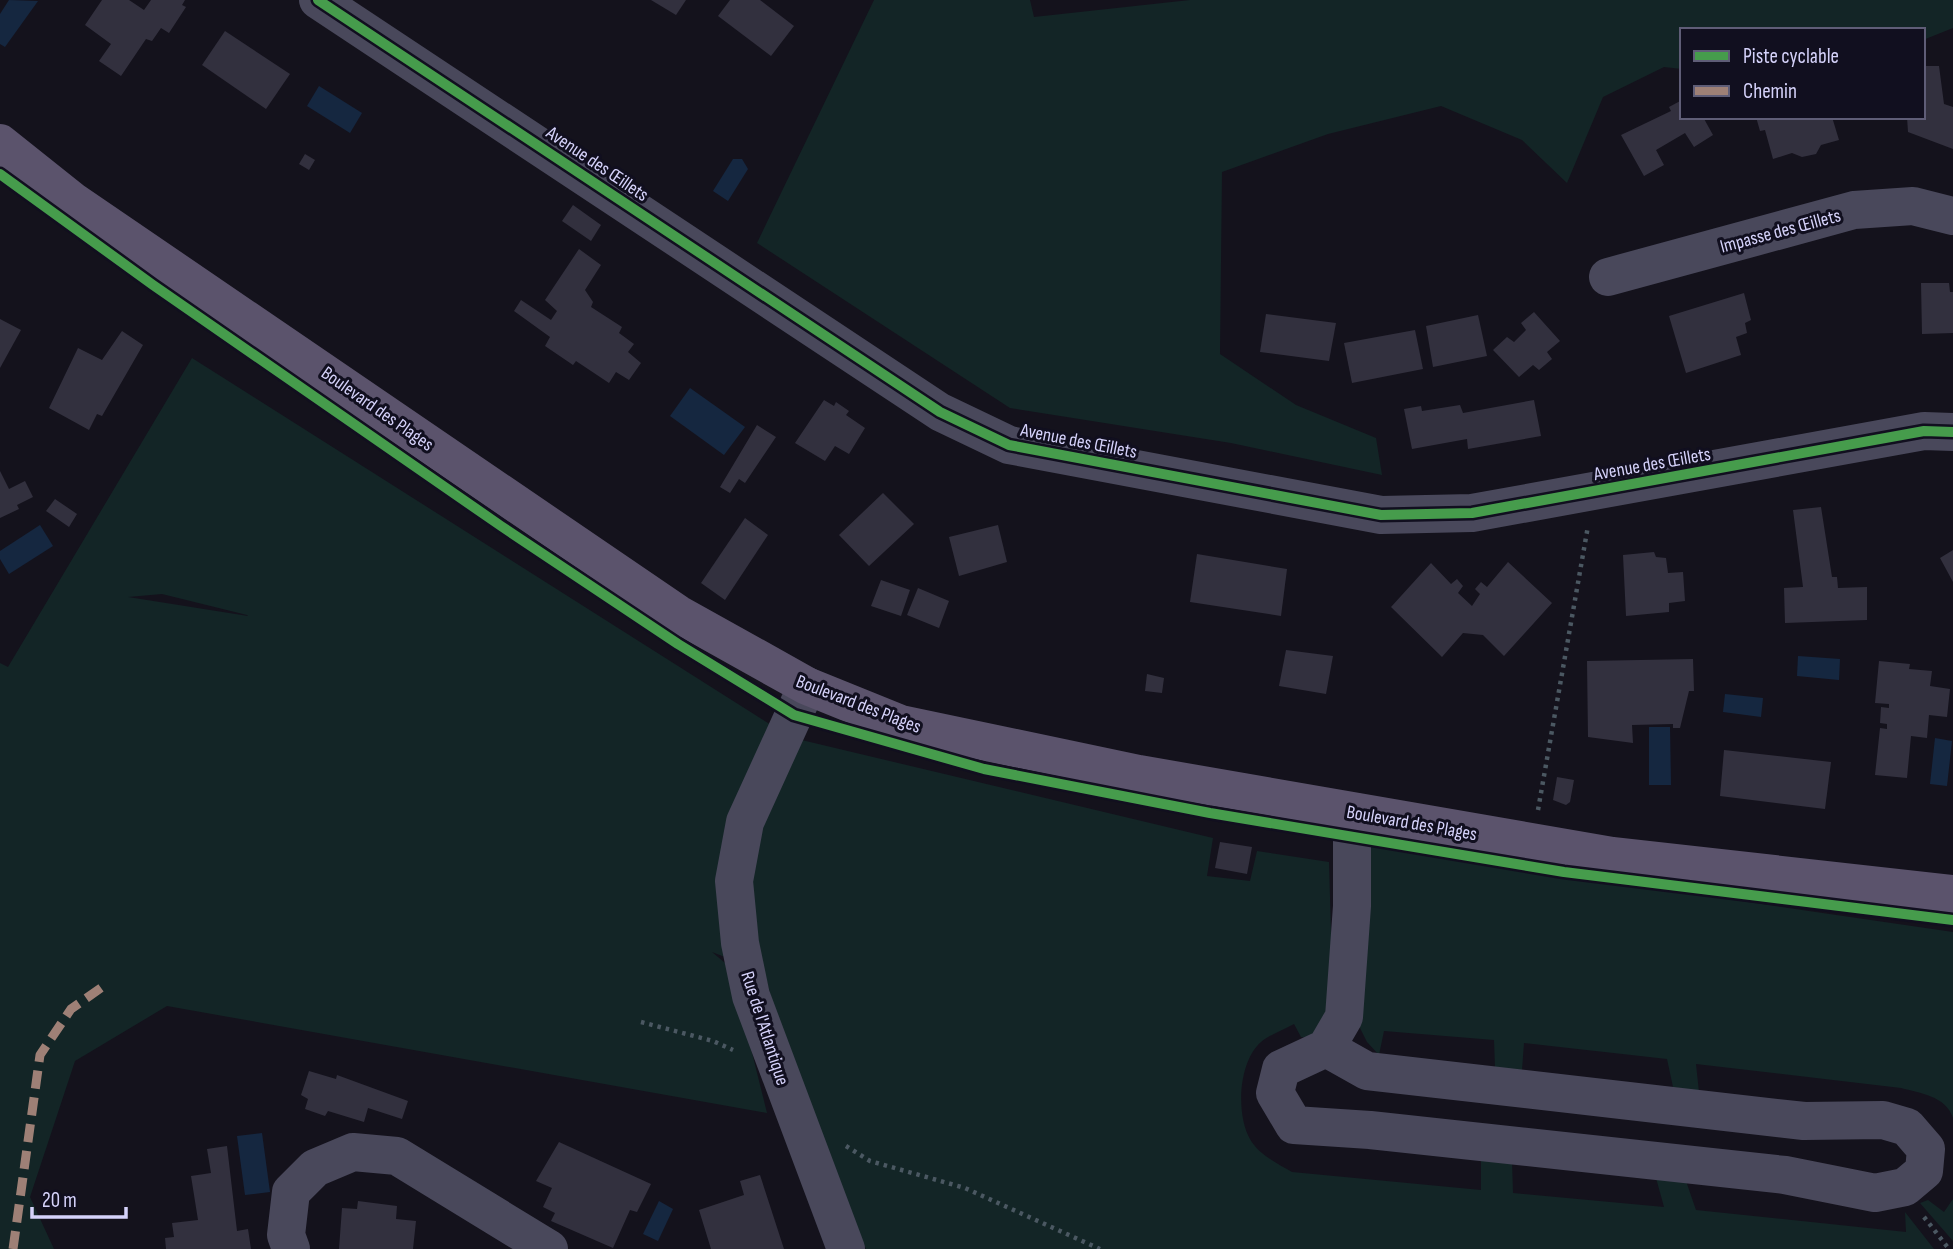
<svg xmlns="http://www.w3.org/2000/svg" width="1953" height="1249" font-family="'Sofia Sans Condensed',sans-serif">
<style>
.green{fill:#132526;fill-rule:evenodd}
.water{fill:#152740}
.building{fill:#32303e}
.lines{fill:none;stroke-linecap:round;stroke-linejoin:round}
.path{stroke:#4b5862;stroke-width:4.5;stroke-dasharray:3.5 5;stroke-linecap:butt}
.minor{stroke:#49485b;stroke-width:38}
.major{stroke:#5b536c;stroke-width:38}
.quiet{stroke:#9e8076;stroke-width:9;stroke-dasharray:18 9;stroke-linecap:butt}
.cycleway-casing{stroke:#110f1f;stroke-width:15}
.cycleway{stroke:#469c4c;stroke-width:10}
.labels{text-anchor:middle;stroke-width:6;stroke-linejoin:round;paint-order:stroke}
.street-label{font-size:19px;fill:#d5d2fa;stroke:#110f1f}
</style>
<rect width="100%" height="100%" fill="#14121c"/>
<!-- green -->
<g class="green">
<polygon points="874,0 1030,0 1034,17 1190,0 1953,0 1953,28 1923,40 1923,30 1682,30 1682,69 1664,67 1603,97 1567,183 1522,140 1441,106 1328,134 1222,172 1220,354 1296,405 1376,438 1382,475 1231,443 1010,408 757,243"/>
<path d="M192,358L776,728L730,959L712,952L731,968L767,1113L167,1006L75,1061L30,1197L54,1249H0V663L8,667ZM162,594L247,615L248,616L128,597Z"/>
<path d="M789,737L1213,838L1207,876L1250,881L1257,851L1329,862L1333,1003L1315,1039L1301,1037L1294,1024C1283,1030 1269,1035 1261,1042C1238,1062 1236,1115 1250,1139C1258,1154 1278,1164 1292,1172L1481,1190V1157L1512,1161L1513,1193L1664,1207L1656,1178L1686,1181L1696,1210L1906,1232L1905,1212L1934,1249H866L841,1197L784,1049L753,926L747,880Z"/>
<path d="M1365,846L1953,932V1118C1946,1096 1920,1093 1901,1088L1696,1064L1699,1092L1673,1087L1667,1059L1524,1043L1522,1070L1495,1068L1494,1040L1384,1031L1379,1055L1367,1042L1358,1024Z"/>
<polygon points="1953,1199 1953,1241 1920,1203 1928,1200 1944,1212"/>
</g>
<!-- water -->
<g class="water">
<polygon points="9,0 38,1 5,47 0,44 0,14"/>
<polygon points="319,86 362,113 350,133 307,106"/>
<polygon points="733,159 742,159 748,169 728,201 713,191"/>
<polygon points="690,388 745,427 724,455 670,416"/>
<polygon points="40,525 53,546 9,574 0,559 0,551"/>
<polygon points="1798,656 1840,659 1839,680 1797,676"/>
<polygon points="1725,694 1763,698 1761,717 1723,712"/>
<polygon points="1649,727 1670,727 1671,785 1649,785"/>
<polygon points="1935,738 1952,741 1947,786 1930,784"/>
<polygon points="262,1133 270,1192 245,1195 237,1136"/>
<polygon points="659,1201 673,1209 658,1241 643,1234"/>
</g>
<!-- building -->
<g class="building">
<polygon points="102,0 129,0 144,10 151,0 185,0 182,5 186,7 169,33 161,28 152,41 146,39 121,76 99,61 111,44 85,25"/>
<polygon points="651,0 686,0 676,15"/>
<polygon points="730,0 760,0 794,26 771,56 718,16"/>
<polygon points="225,31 290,74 266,109 202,65"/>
<polygon points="1923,66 1939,66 1944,104 1953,107 1953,149 1908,132 1907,117 1923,117"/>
<polygon points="1682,100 1682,117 1703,117 1713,135 1694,147 1685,133 1656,150 1664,165 1644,176 1621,135 1671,111 1669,107"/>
<polygon points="1756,117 1832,117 1839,140 1821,145 1816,154 1802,157 1792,153 1773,159 1765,130 1760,131"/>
<polygon points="305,154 315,160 309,170 299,164"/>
<polygon points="573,205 601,225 591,241 562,221"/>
<polygon points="579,249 601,265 585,290 593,302 591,307 622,327 619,333 634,344 628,352 641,363 629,380 616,372 609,383 576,361 573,365 545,346 550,337 514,311 521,300 551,320 557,311 545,300"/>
<polygon points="1921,283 1949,283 1950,292 1953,292 1953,333 1922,334"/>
<polygon points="1744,293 1751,320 1745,323 1747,333 1736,337 1741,355 1686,373 1669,316"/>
<polygon points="1534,312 1560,341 1547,352 1552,359 1539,370 1533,365 1519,377 1493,350 1507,337 1514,342 1526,330 1521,323"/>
<polygon points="1266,314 1336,323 1329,361 1260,352"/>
<polygon points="1478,315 1487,356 1433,367 1426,326"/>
<polygon points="0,319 21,330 0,368"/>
<polygon points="1415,330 1423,369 1352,383 1344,343"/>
<polygon points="122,331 143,345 102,416 97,414 89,430 49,408 78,348 102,360"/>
<polygon points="824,400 834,406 836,402 849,411 846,415 865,428 849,454 835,446 825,461 795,443"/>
<polygon points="1534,400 1541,436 1468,449 1467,439 1412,449 1404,409 1421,406 1422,411 1460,405 1463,413"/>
<polygon points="757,425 776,437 745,483 739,479 730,493 720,487"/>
<polygon points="0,471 9,489 25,481 33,497 17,505 19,509 0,518"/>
<polygon points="883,493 914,524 869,566 839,535"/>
<polygon points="55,499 77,514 69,527 46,511"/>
<polygon points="1821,507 1832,577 1837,577 1838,588 1867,587 1867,620 1785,623 1784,588 1803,587 1793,510"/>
<polygon points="745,518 768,535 725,600 701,583"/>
<polygon points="998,525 1007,562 959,576 949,537"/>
<polygon points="1953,550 1953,582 1940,558"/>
<polygon points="1654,552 1656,557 1666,558 1668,573 1683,572 1685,601 1669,603 1669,612 1626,616 1623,555"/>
<polygon points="1197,554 1287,569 1281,616 1190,602"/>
<polygon points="1508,562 1552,603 1504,656 1483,635 1463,633 1442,657 1391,607 1431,563 1451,584 1457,579 1463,586 1458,593 1472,606 1480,594 1475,589 1481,582 1487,587"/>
<polygon points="881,580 910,590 901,616 871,606"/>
<polygon points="918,588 949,601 939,628 907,615"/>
<polygon points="1286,650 1333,656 1326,694 1279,686"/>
<polygon points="1693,659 1694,691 1689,691 1680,728 1673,728 1673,724 1632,725 1633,743 1588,737 1587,661"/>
<polygon points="1879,661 1910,664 1909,669 1932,671 1930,686 1950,689 1947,717 1929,715 1927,738 1911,736 1907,778 1875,775 1880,728 1887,729 1887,724 1880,723 1881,707 1889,708 1889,704 1875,703"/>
<polygon points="1147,674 1164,678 1162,693 1145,691"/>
<polygon points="1724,750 1831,762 1825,809 1720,796"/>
<polygon points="1557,777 1574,780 1570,802 1566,805 1553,800"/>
<polygon points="1220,842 1252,847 1247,874 1215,868"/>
<polygon points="309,1071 336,1079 337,1075 408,1101 402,1119 368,1108 364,1122 328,1111 325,1116 305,1109 308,1099 301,1095"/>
<polygon points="559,1142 651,1184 637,1212 630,1210 613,1248 551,1221 555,1213 543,1207 552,1188 536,1181"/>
<polygon points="227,1146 237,1231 248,1229 251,1249 166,1249 165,1238 174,1237 172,1223 198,1220 191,1176 211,1173 207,1149"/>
<polygon points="760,1175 784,1249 711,1249 699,1210 744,1195 740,1181"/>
<polygon points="358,1201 397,1206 396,1219 416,1221 413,1249 339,1249 342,1208 357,1209"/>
</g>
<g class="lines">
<!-- path -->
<g class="path">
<polyline points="1538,810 1588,526"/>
<polyline points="641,1022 713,1041 733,1050"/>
<polyline points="846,1146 870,1161 965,1188 1100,1249"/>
<polyline points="1924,1217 1949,1249"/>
</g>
<!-- minor -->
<g class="minor">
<polyline points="318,0 940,412 1009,445 1381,515 1472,513 1924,431 1953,432"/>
<polyline points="1608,277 1854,210 1913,206 1953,216"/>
<polyline points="807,686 745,822 734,881 740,943 751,996 846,1249"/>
<polyline points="1326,1048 1367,1071 1804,1121 1883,1120 1907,1127 1926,1149 1924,1171 1905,1187 1875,1193 1785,1175 1370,1130 1294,1125 1275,1093 1281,1069 1326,1048 1344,1017 1352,906 1352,837 1356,812"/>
<polyline points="291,1249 286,1235 291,1192 315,1168 353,1152 397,1156 549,1249"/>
</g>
<!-- major -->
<polyline class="major" points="0,143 74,202 678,614 807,686 901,724 1139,774 1612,856 1953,894"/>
<!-- quiet -->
<polyline class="quiet" points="13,1249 40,1055 71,1009 108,983"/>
<!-- cycleway casing -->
<g class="cycleway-casing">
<g id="cycleway">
<polyline points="318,0 940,412 1009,445 1381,515 1472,513 1924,431 1953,432"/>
<polyline points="0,174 153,285 501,526 678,644 794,715 984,769 1210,813 1564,872 1953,920"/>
</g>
</g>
<!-- cycleway -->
<use href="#cycleway" class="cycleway"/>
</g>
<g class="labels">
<!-- street labels -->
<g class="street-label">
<text transform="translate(598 163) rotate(34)" y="7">Avenue des Œillets</text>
<text transform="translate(1780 230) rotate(-15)" y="7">Impasse des Œillets</text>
<text transform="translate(378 408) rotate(35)" y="7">Boulevard des Plages</text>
<text transform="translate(1079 440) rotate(11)" y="7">Avenue des Œillets</text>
<text transform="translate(1652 463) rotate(-10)" y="7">Avenue des Œillets</text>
<text transform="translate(859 703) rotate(21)" y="7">Boulevard des Plages</text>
<text transform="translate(1412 822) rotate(10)" y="7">Boulevard des Plages</text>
<text transform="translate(766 1028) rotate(72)" y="7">Rue de l'Atlantique</text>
</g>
</g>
<!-- legend -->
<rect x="1680" y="28" width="245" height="91" fill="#110f1f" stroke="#5f5d77" stroke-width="2"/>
<rect x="1694" y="51" width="35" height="10" fill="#469c4c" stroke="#5f5d77" stroke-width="2"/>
<text x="1743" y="63" font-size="21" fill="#d5d2fa">Piste cyclable</text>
<rect x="1694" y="86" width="35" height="10" fill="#9e8076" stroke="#5f5d77" stroke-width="2"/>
<text x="1743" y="98" font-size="21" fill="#d5d2fa">Chemin</text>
<!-- scale -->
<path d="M32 1207v10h94v-10" fill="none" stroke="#d5d2fa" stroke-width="3.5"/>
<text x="42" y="1207" font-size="21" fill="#d5d2fa" stroke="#110f1f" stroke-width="5" paint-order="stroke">20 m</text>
</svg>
